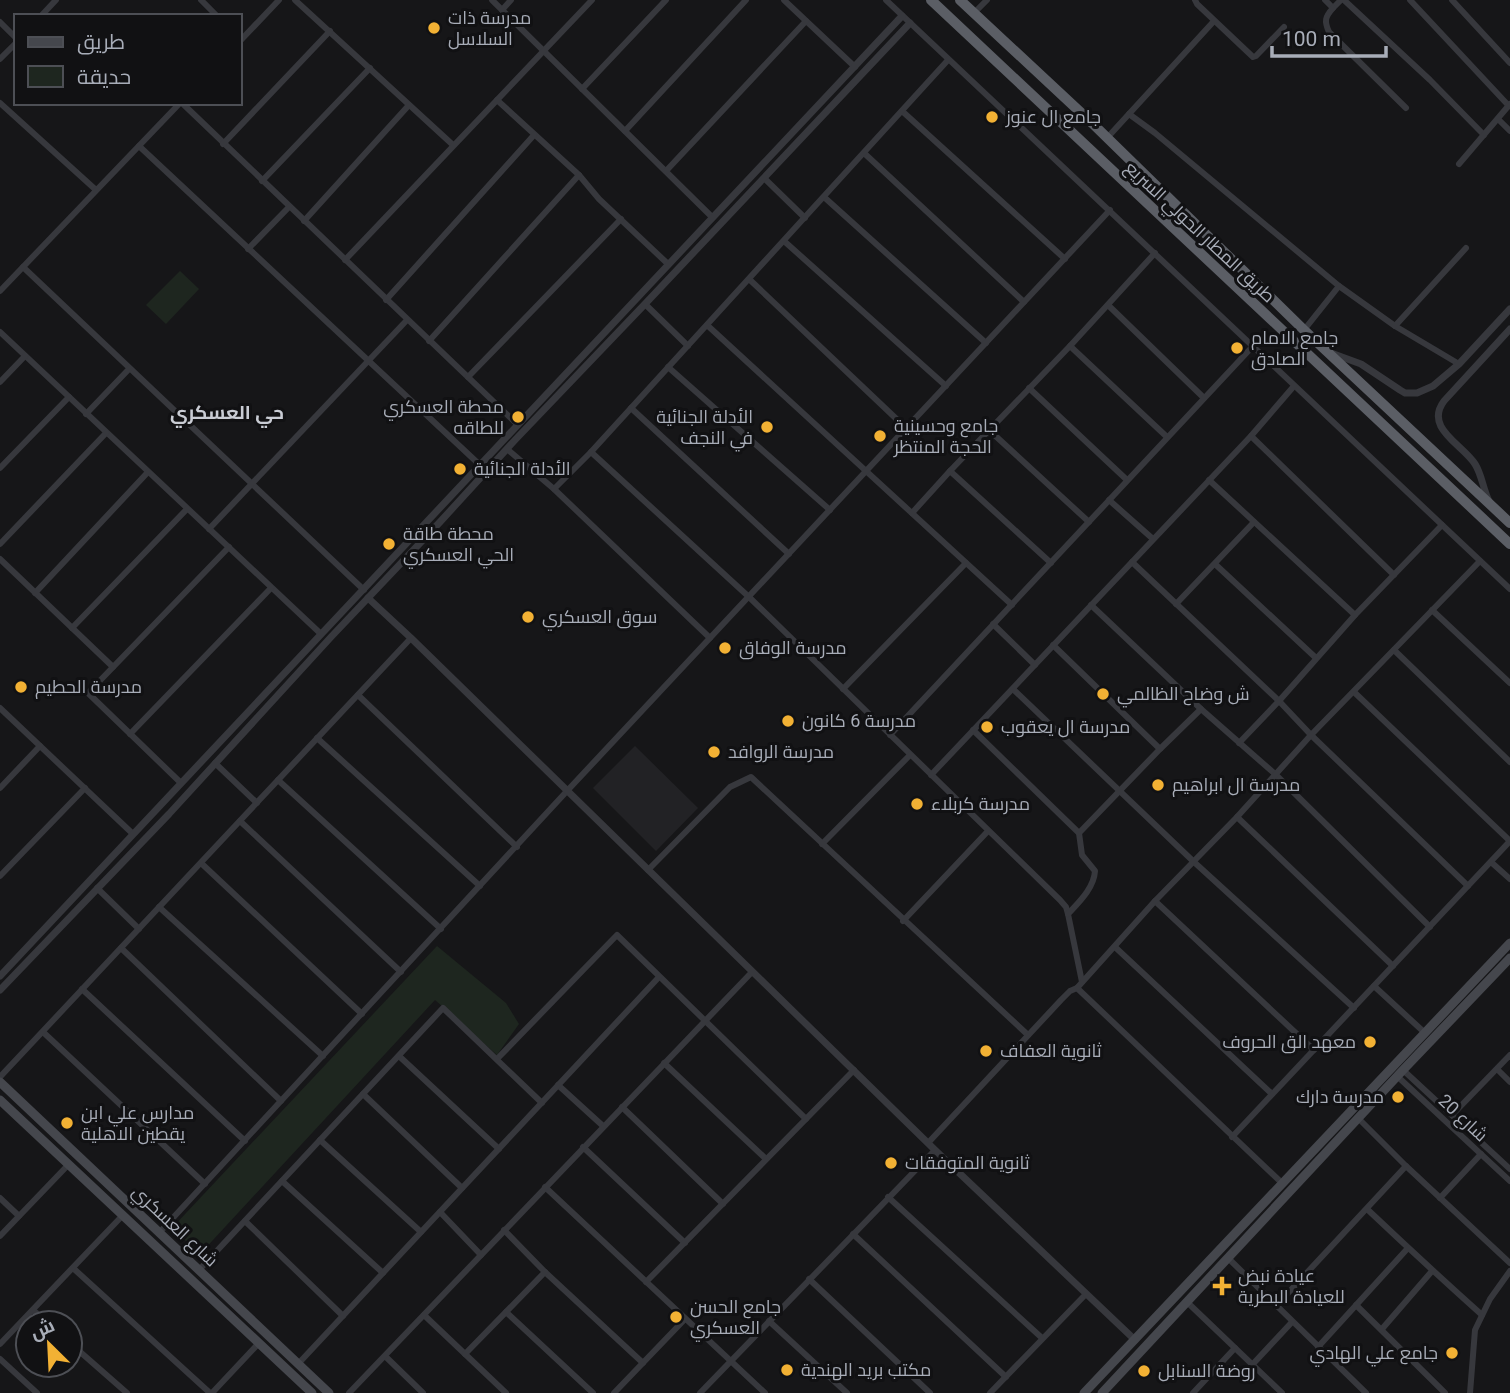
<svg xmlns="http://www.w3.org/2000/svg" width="1510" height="1393" font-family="Roboto,Cairo,sans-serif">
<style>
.built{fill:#222225}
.green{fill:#1e261f}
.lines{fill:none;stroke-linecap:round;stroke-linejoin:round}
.minor{stroke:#37383d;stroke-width:6}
.tertiary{stroke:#37383d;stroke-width:7}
.secondary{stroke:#45474d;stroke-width:9}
.trunk{stroke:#5b5e65;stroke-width:10}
.poi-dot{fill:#f2b134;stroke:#111113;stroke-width:2.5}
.labels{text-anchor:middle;stroke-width:6;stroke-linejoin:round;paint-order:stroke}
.poi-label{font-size:18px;fill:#a8adb8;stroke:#111113;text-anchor:start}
.street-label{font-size:18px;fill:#a8adb8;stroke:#111113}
.neighbourhood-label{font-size:19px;font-weight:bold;fill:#c9ccd4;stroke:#111113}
</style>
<rect width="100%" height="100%" fill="#161618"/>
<!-- built -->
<polygon class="built" points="635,746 698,808 656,851 593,788"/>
<!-- green -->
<g class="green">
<polygon points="180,271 199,289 166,324 146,305"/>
<polygon points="437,946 506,1003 519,1024 497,1055 435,1000 201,1253 171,1229"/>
</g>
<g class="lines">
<!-- minor -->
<g class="minor">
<polyline points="201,0 217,16"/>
<polyline points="295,0 453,145"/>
<polyline points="492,0 712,217"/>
<polyline points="784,0 855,67"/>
<polyline points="886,0 1510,589"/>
<polyline points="1195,0 1197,4 1253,57 1256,56 1284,27"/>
<polyline points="1325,0 1333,8 1341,0"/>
<polyline points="1344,0 1430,80 1484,135"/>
<polyline points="1410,0 1509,106"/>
<polyline points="1452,0 1510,63"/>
<path d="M1333,8C1325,17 1324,21 1329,32L1406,108"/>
<polyline points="502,10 511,0"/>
<polyline points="974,13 987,0"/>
<polyline points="41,16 56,0"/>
<polyline points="0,22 16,38"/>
<polyline points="240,41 279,0"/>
<polyline points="0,59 16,43"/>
<polyline points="582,89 666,0"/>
<polyline points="497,100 579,175 599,199 668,264"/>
<polyline points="0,103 96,190"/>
<polyline points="182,103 518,425"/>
<polyline points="902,111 1065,259"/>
<polyline points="1129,114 1155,133 1339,286 1395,326 1459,364"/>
<polyline points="1498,119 1510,131"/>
<polyline points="625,131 746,0"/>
<polyline points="1107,138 1214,21"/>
<polyline points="223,144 330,31"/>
<polyline points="139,146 481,466"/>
<polyline points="864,153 1024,302"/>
<polyline points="1459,164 1510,104"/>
<polyline points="666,171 806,21"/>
<polyline points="764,178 805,218"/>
<polyline points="262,181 370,68"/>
<polyline points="824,197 986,343"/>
<polyline points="304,221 409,105"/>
<polyline points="784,241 946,386"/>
<polyline points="248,249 289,207"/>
<polyline points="345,260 592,0"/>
<polyline points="23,267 364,590"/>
<polyline points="749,279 906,428"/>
<polyline points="0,291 180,103"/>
<polyline points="386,300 534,135"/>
<polyline points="645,304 688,346"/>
<polyline points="1108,305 1204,398"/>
<polyline points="707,325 1012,605"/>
<polyline points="1395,326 1466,248"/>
<polyline points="1304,330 1339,286"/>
<polyline points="0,332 321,634"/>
<polyline points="429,341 579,175"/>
<polyline points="1070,346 1167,437"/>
<polyline points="668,367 830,510"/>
<polyline points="468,377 621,219"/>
<polyline points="0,382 25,356"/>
<polyline points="1029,388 1127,480"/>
<polyline points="631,408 789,554"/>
<polyline points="86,414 129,369"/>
<polyline points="989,430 1089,522"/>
<polyline points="1251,436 1394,575"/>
<polyline points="507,449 554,489 710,638"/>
<polyline points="591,452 749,597 1060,900 1066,907 1068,914 1082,982"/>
<polyline points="0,468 69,397"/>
<polyline points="950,471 1051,563"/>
<polyline points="1209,480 1355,615"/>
<polyline points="554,489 591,452 948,60"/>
<polyline points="1109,500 1153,539"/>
<polyline points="912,513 950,471 1070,346 1155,253"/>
<polyline points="209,529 407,320"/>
<polyline points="0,544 106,433"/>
<polyline points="0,559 113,667"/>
<polyline points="1132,562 1279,701 1311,735 1468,886"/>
<polyline points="1215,564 1316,658"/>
<polyline points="35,593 148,472"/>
<polyline points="1176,604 1254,522"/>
<polyline points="1091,605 1201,709 1275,774 1430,927"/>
<polyline points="1432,610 1510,683"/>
<polyline points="993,624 1035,665"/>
<polyline points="72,628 187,509"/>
<polyline points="1053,645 1160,749"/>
<polyline points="1394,650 1510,762"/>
<polyline points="843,689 966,563"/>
<polyline points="1013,689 1194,862 1354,1008"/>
<polyline points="1354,692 1510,841"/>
<polyline points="358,695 517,847"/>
<polyline points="0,708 133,834"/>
<path d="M973,730L1079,833L1082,855L1095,871C1094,888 1079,902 1068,914"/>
<polyline points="130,734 271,588"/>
<polyline points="890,735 1253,346"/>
<polyline points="317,738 480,886"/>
<polyline points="1239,743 1279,701 1355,615 1442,525"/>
<polyline points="215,763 257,803"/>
<polyline points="931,775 1251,436 1294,386"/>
<polyline points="278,780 441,929"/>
<polyline points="181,783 88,693 229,547"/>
<polyline points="0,788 40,746"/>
<polyline points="1237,817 1393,966"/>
<polyline points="240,821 401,972"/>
<polyline points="1079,833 1160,749 1201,709"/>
<polyline points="822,844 910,755"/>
<polyline points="1491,862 1510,879"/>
<polyline points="201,863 362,1014"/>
<polyline points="648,870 730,787 751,777 1028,1035"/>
<polyline points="0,876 85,788"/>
<polyline points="97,888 139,929"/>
<polyline points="1155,901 1314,1050"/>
<polyline points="159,907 323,1056"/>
<polyline points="903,921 988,831"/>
<polyline points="1115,947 1272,1094"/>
<polyline points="121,948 281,1101"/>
<polyline points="1374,986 1425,1033"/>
<polyline points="1077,988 1283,1184"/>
<polyline points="82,989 245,1141"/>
<polyline points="43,1032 205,1184"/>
<polyline points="399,1056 499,1149"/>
<polyline points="497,1059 617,935 806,1119"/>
<polyline points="664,1063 766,1159"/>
<polyline points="1497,1069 1510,1082"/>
<polyline points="1403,1070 1510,1169"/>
<polyline points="1397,1076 1510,1181"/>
<polyline points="0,1077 411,638"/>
<polyline points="558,1085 603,1126"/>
<polyline points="363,1094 462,1188"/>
<polyline points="622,1107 723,1204"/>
<polyline points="1452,1115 1510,1055"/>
<polyline points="1358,1118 1406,1166 1510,1263"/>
<polyline points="1232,1137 1510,841"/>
<polyline points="320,1140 421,1232"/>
<polyline points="928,1143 1061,1000 1070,991 1077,988 1155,901 1237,817 1311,735 1480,561"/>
<polyline points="583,1147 685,1243"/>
<polyline points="282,1181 383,1273"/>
<polyline points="545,1187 765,1393"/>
<polyline points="888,1197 1042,1338"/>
<polyline points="0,1198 19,1216"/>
<polyline points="1440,1198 1481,1154"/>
<path d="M1367,1209C1405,1245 1443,1280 1482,1315"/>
<polyline points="440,1212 481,1255"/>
<polyline points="245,1221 343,1316"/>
<polyline points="504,1230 545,1272 643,1363"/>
<polyline points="159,1233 567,791 1110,210"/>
<polyline points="853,1234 1006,1377"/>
<polyline points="0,1236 69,1164"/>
<polyline points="1228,1258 1366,1393"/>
<polyline points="73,1268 210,1393"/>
<polyline points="199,1270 443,1008 542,1103"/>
<polyline points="809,1279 930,1393"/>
<polyline points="646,1282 854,1070"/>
<polyline points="1187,1302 1282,1393"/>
<polyline points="1356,1305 1445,1393"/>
<polyline points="1276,1306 1406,1166"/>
<polyline points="33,1310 48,1323"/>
<polyline points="506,1312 593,1393"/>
<polyline points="424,1315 506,1393"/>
<polyline points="769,1321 847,1393"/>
<polyline points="1382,1329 1432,1271"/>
<polyline points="70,1343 127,1393"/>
<polyline points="0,1344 123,1215"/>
<polyline points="1318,1347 1408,1248"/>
<polyline points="465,1354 545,1272"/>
<polyline points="385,1356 423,1393"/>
<polyline points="0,1359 37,1393"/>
<polyline points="298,1364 659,977"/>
<polyline points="1252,1365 1292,1322"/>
<polyline points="212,1393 259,1343"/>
<polyline points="349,1393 752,972"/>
<polyline points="614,1393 685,1319"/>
<polyline points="700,1393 935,1150"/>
<polyline points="990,1393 1086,1294"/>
<polyline points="1193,1393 1235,1348"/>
<polyline points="1470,1393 1475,1330 1490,1299 1510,1271"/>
</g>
<!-- tertiary -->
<g class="tertiary">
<polyline points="1331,353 1361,364 1400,390 1405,393 1417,393 1433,386 1459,364 1510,309"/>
<path d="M1489,501C1483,489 1482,475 1475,464C1462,444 1424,428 1444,401L1510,329"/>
<polyline points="368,598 411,638 935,1150 1135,1340"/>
<polyline points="0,976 902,16"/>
<polyline points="0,990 169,814 331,637 440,522 515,440 645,304 910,23"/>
</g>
<!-- secondary -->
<g class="secondary">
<polyline points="0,1082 329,1393"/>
<polyline points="0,1100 312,1393"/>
<polyline points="1084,1393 1510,943"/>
<polyline points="1102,1393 1403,1070 1510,958"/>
</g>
<!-- trunk -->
<g class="trunk">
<polyline points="931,0 1510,544"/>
<polyline points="960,0 1092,123 1304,330 1510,523"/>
</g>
</g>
<!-- markers -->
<g class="poi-dot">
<circle cx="434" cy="28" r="7"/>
<circle cx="992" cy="117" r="7"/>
<circle cx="1237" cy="348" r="7"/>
<circle cx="518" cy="417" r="7"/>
<circle cx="767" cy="427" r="7"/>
<circle cx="880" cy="436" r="7"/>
<circle cx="460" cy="469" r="7"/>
<circle cx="389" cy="544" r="7"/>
<circle cx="528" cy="617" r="7"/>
<circle cx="725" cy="648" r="7"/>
<circle cx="21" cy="687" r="7"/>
<circle cx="1103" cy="694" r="7"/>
<circle cx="788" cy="721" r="7"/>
<circle cx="987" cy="727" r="7"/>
<circle cx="714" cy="752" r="7"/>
<circle cx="1158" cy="785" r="7"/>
<circle cx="917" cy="804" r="7"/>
<circle cx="1370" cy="1042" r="7"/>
<circle cx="986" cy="1051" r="7"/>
<circle cx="1398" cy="1097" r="7"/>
<circle cx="67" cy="1123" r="7"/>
<circle cx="891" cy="1163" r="7"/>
<path d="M1218.5 1275.5h7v7h7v7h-7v7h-7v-7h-7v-7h7z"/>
<circle cx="676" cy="1317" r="7"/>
<circle cx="1452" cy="1353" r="7"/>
<circle cx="787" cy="1370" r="7"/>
<circle cx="1144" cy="1371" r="7"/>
</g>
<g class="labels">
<!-- poi labels -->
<g class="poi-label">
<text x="448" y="24">مدرسة ذات<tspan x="448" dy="21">السلاسل</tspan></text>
<text x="1006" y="123">جامع ال عنوز</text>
<text x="1251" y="344">جامع الامام<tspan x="1251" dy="21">الصادق</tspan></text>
<text x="504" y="413" text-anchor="end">محطة العسكري<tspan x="504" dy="21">للطاقه</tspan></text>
<text x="753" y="423" text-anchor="end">الأدلة الجنائية<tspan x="753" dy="21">في النجف</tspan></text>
<text x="894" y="432">جامع وحسينية<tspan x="894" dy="21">الحجة المنتظر</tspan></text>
<text x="474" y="475">الأدلة الجنائية</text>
<text x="403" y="540">محطة طاقة<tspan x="403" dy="21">الحي العسكري</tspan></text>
<text x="542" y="623">سوق العسكري</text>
<text x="739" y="654">مدرسة الوفاق</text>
<text x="35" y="693">مدرسة الحطيم</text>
<text x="1117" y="700">ش وضاح الظالمي</text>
<text x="802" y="727">مدرسة 6 كانون</text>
<text x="1001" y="733">مدرسة ال يعقوب</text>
<text x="728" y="758">مدرسة الروافد</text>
<text x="1172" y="791">مدرسة ال ابراهيم</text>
<text x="931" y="810">مدرسة كربلاء</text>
<text x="1356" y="1048" text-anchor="end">معهد الق الحروف</text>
<text x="1000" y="1057">ثانوية العفاف</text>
<text x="1384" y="1103" text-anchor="end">مدرسة دارك</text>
<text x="81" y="1119">مدارس علي ابن<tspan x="81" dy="21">يقطين الاهلية</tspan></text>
<text x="905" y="1169">ثانوية المتوفقات</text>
<text x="1238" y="1282">عيادة نبض<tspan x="1238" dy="21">للعيادة البطرية</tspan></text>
<text x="690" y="1313">جامع الحسن<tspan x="690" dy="21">العسكري</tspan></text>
<text x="1438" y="1359" text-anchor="end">جامع علي الهادي</text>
<text x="801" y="1376">مكتب بريد الهندية</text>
<text x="1158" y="1377">روضة السنابل</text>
</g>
<!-- street labels -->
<g class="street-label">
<text transform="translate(1200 232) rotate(43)" y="6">طريق المطار الحولي السريع</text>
<text transform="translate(1463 1118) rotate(43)" y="6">شارع 20</text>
<text transform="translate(175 1226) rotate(43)" y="6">شارع العسكري</text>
</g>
<!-- neighbourhood labels -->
<g class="neighbourhood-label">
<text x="227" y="419">حي العسكري</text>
</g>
</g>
<!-- legend -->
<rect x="14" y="14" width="228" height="91" fill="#111113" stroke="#4d4f55" stroke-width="2"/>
<rect x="28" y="37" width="35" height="10" fill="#45474d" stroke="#4d4f55" stroke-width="2"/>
<text x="77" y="49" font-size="21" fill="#a8adb8">طريق</text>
<rect x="28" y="66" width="35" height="21" fill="#1e261f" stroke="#4d4f55" stroke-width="2"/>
<text x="77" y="84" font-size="21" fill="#a8adb8">حديقة</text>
<!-- north arrow -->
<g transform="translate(49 1344) rotate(336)"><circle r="33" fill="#111113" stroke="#4d4f55" stroke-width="2"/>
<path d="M0-5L12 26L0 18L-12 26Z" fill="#f2b134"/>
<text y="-10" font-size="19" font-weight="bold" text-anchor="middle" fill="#a8adb8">ش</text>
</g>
<!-- scale -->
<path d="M1272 46v10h114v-10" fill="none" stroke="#a8adb8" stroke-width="3.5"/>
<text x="1282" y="46" font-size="21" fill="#a8adb8" stroke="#111113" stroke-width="5" paint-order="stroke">100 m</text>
</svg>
